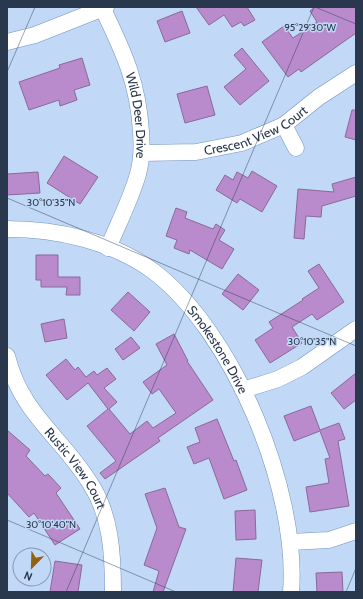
<svg xmlns="http://www.w3.org/2000/svg" width="363" height="599" font-family="Cabin,sans-serif">
<style>
.building{fill:#b98bcd;stroke:#8a6998}
.lines{fill:none;stroke-linecap:round;stroke-linejoin:round}
.minor-casing{stroke:#7093c2;stroke-width:17}
.minor{stroke:#fff;stroke-width:16}
.ticks{fill:none;stroke:#29384c;stroke-width:1;stroke-opacity:0.45}
.labels{text-anchor:middle;stroke-width:3;stroke-linejoin:round;paint-order:stroke}
.street-label{font-size:13px;fill:#29384c;stroke:#c1d8f6}
.ticks-label{font-size:10px;text-anchor:middle;fill:#29384c;stroke:#c1d8f6;stroke-width:3;stroke-linejoin:round;paint-order:stroke}
</style>
<rect width="100%" height="100%" fill="#c1d8f6"/>
<!-- building -->
<g class="building">
<polygon points="196,7 247,7 255,20 244,26 241,22 232,27 224,15 209,25"/>
<polygon points="315,7 356,7 356,33 301,72 299,69 288,77 262,42 284,26 293,38 317,22 310,11"/>
<polygon points="182,11 190,33 165,42 157,21"/>
<polygon points="242,48 269,81 240,105 224,87 246,69 234,55"/>
<polygon points="82,58 90,85 74,90 77,100 60,106 59,100 29,110 19,82 60,68 59,65"/>
<polygon points="207,86 215,115 185,123 177,94"/>
<polygon points="352,110 356,110 356,140 345,137"/>
<polygon points="64,156 98,177 80,204 47,183"/>
<polygon points="252,171 277,186 262,212 240,199 237,203 216,190 225,175 233,180 237,172 248,178"/>
<polygon points="38,172 40,193 7,195 7,174"/>
<polygon points="356,177 356,196 322,206 321,217 306,216 304,239 294,238 298,189 334,192 332,184"/>
<polygon points="176,208 187,212 185,218 213,229 216,224 225,230 219,240 234,249 222,269 190,250 189,254 174,248 177,240 166,236"/>
<polygon points="36,255 58,255 58,277 80,277 80,295 66,295 67,287 41,287 41,280 36,280"/>
<polygon points="319,264 344,302 317,320 312,314 292,327 302,343 270,363 255,340 273,328 269,322 303,300 302,299 319,288 308,271"/>
<polygon points="238,274 259,290 243,310 222,294"/>
<polygon points="128,292 150,312 134,331 111,310"/>
<polygon points="64,319 67,338 45,342 41,324"/>
<polygon points="174,334 188,361 187,361 213,400 158,438 160,441 105,479 100,473 116,461 87,426 108,409 88,383 67,400 46,375 66,359 75,370 78,367 86,377 94,371 97,375 107,368 116,379 104,388 117,402 109,409 130,434 147,421 153,428 176,413 159,389 152,394 143,382 167,365 156,344"/>
<polygon points="131,337 140,348 123,360 115,349"/>
<polygon points="356,373 356,400 344,409 331,393"/>
<polygon points="311,406 320,430 339,423 345,439 338,441 349,506 310,512 306,487 329,483 325,459 330,458 320,431 294,441 284,416"/>
<polygon points="217,419 234,461 236,460 247,490 224,499 209,458 194,464 187,447 200,442 195,428"/>
<polygon points="7,430 30,450 26,456 45,476 48,474 61,488 56,493 80,529 55,545 34,513 29,517 7,493"/>
<polygon points="165,488 179,527 186,529 163,592 153,592 159,571 144,565 157,528 145,494"/>
<polygon points="255,510 256,539 236,540 235,511"/>
<polygon points="236,558 262,560 258,592 233,592"/>
<polygon points="55,561 82,565 78,592 50,592"/>
<polygon points="342,572 343,592 317,592 316,573"/>
</g>
<g class="lines">
<!-- minor casing -->
<g class="minor-casing">
<g id="minor">
<path id="s1" d="M102,7C123,51 138,81 141,132C142,146 142,160 138,174C131,199 118,224 108,248"/>
<polyline points="7,42 35,35 106,7"/>
<polyline points="284,125 296,148"/>
<path id="s2" d="M142,153L196,152L242,143L284,125L319,97L356,73"/>
<path id="s3" d="M7,229C57,229 112,241 153,271C234,332 299,492 291,592"/>
<path id="s4" d="M7,356C21,414 61,436 90,483C111,515 113,554 113,592"/>
<polyline points="243,390 278,379 302,367 356,329"/>
<polyline points="290,542 329,540 356,531"/>
</g>
</g>
<!-- minor -->
<use href="#minor" class="minor"/>
</g>
<!-- ticks -->
<path class="ticks" d="M315,7L356,24M7,72L35,7M7,198L356,346M7,520L176,592M66,592L314,7M346,592L356,568"/>
<g class="labels">
<!-- street labels -->
<g class="street-label">
<text dy="5" stroke="none"><textPath href="#s1" startOffset="115">Wild Deer Drive</textPath></text>
<text dy="5" stroke="none"><textPath href="#s2" startOffset="118">Crescent View Court</textPath></text>
<text dy="5" stroke="none"><textPath href="#s3" startOffset="257">Smokestone Drive</textPath></text>
<text dy="5" stroke="none"><textPath href="#s4" startOffset="133">Rustic View Court</textPath></text>
</g>
</g>
<g class="ticks-label">
<text x="310" y="31">95°29'30"W</text>
<text x="51" y="206">30°10'35"N</text>
<text x="312" y="345">30°10'35"N</text>
<text x="51" y="528">30°10'40"N</text>
</g>
<!-- border -->
<rect width="363" height="599" fill="none" stroke="#29384c" stroke-width="16"/>
<!-- north arrow -->
<g transform="translate(32 567) rotate(203)"><circle r="19" fill="#c1d8f6" stroke="#8498b2"/>
<path d="M0-3L7 15L0 10L-7 15Z" fill="#91630e"/>
<text y="-6" font-size="11" font-weight="bold" text-anchor="middle" fill="#29384c">N</text>
</g>
</svg>
